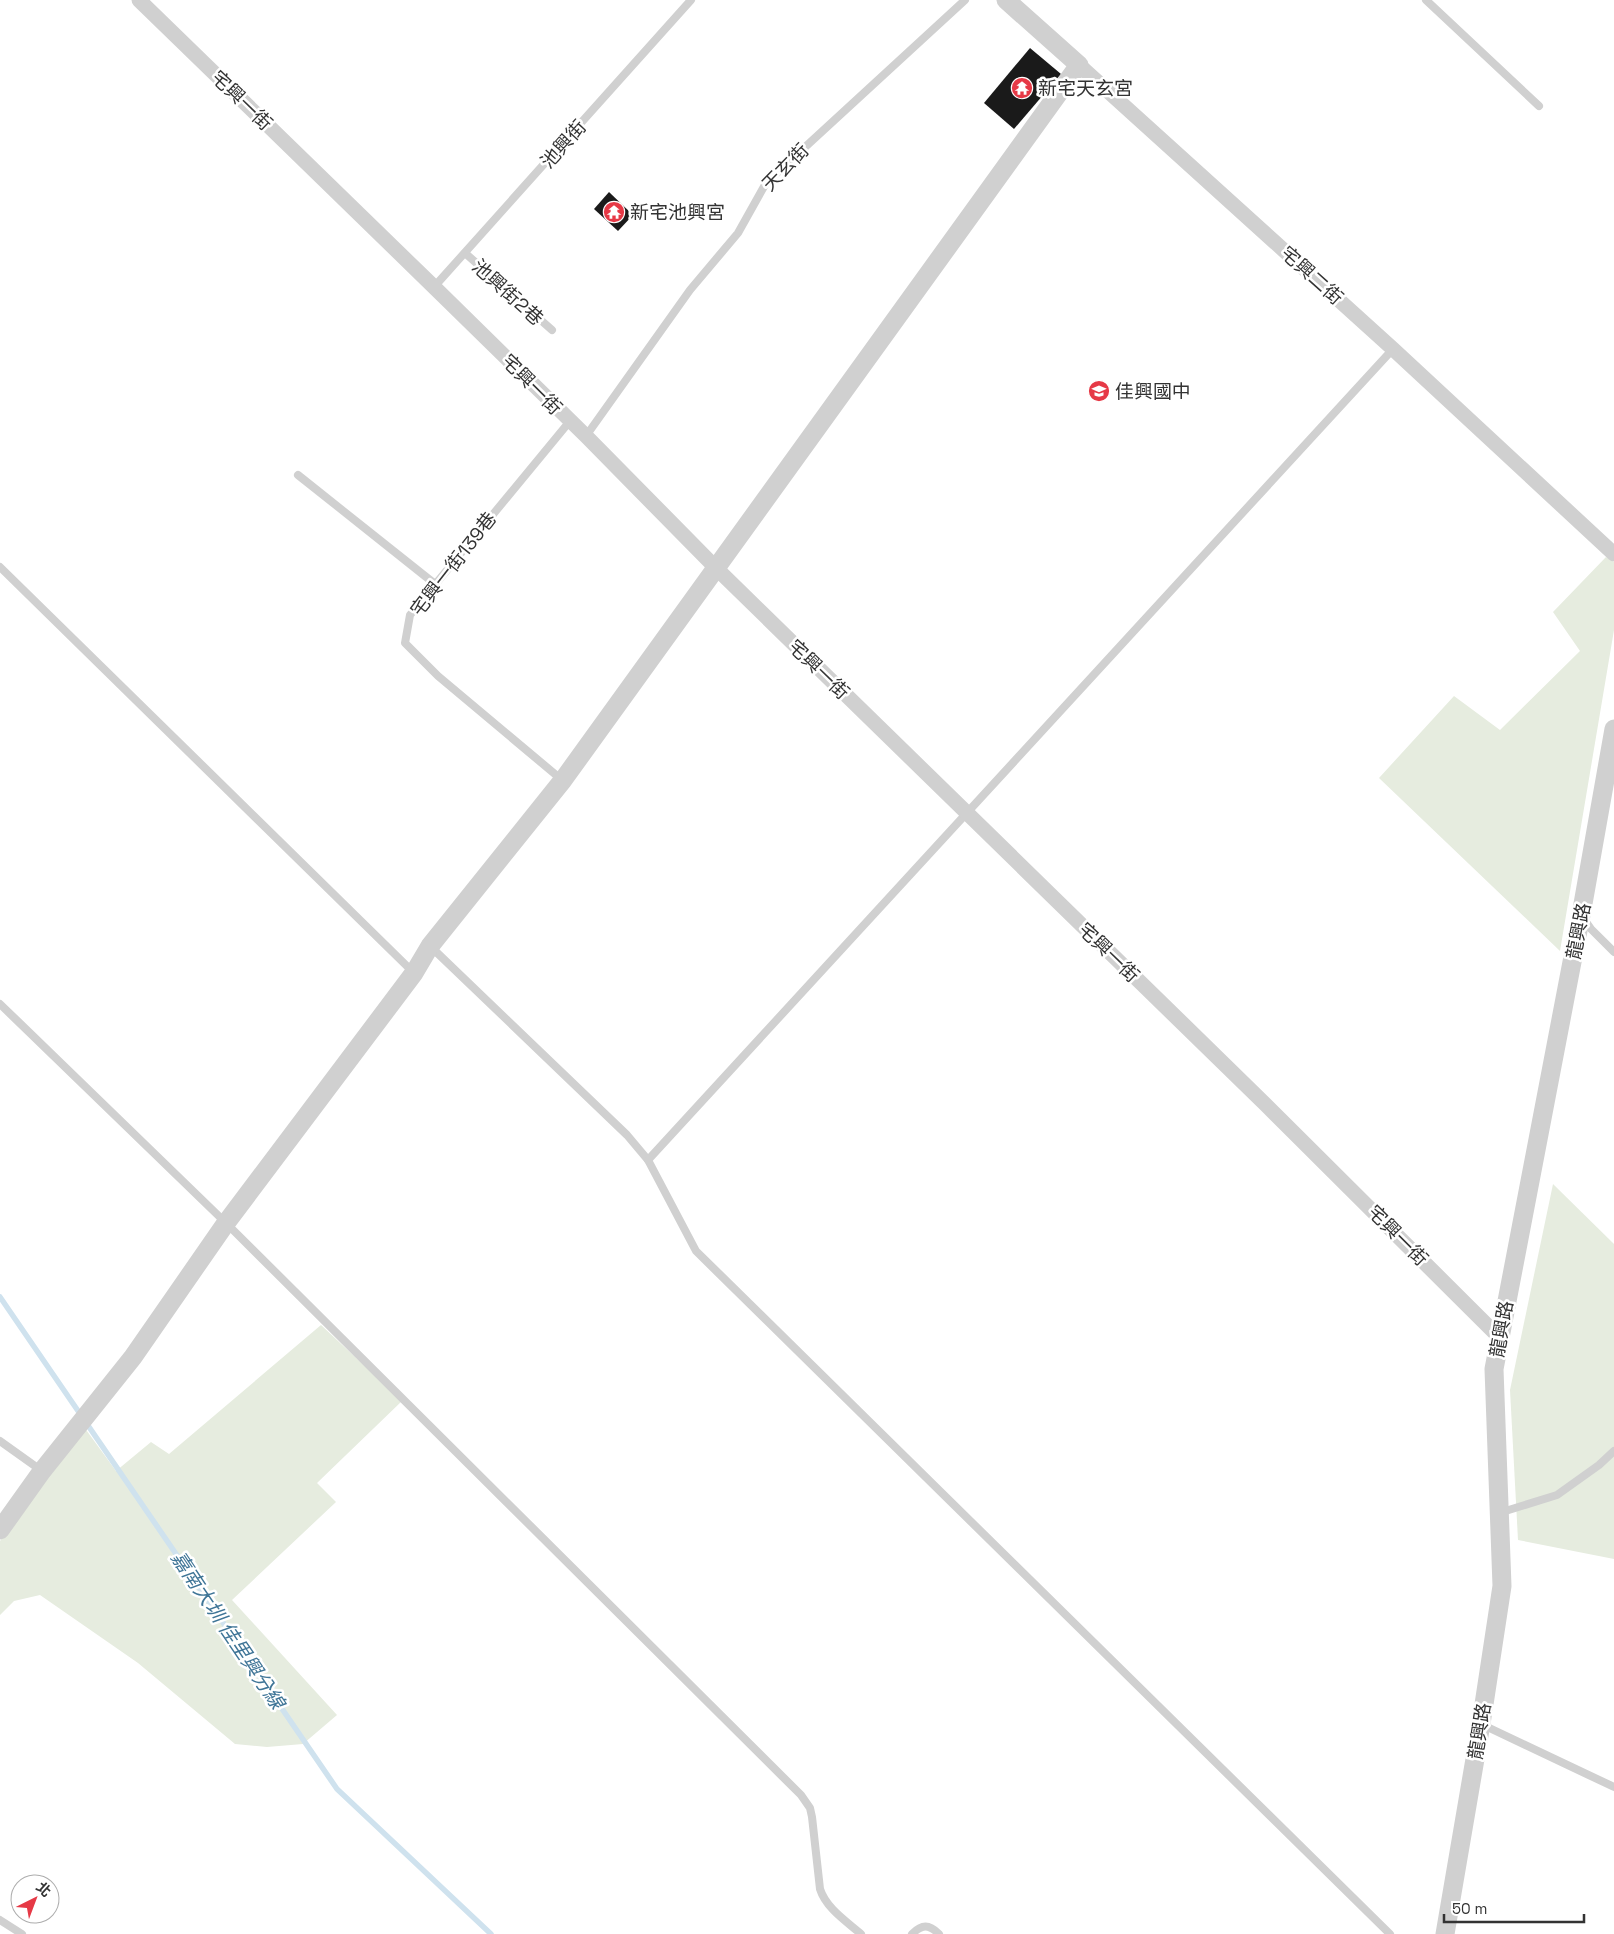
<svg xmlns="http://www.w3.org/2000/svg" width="1614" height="1934" font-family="'Space Grotesk','Noto Sans TC',sans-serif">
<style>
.green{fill:#e6ecdf}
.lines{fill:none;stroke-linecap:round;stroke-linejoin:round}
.stream{stroke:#cfe2ee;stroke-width:5.5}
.building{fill:#1a1a1a}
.service{stroke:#d0d0d0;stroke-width:8}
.minor{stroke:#d0d0d0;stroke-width:15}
.tertiary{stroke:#d0d0d0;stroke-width:19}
.labels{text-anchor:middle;stroke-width:5;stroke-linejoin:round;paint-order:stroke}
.poi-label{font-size:19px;fill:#333;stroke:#fff;text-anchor:start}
.street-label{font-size:19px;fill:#333;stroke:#fff}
.water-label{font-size:20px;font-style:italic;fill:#3f7597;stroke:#fff}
</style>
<rect width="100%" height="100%" fill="#fff"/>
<!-- green -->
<g class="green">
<polygon points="1606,557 1614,562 1614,630 1560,951 1379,778 1454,696 1500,730 1580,651 1553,612"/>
<polygon points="1553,1184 1614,1244 1614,1559 1518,1540 1510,1390"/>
<polygon points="321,1325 402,1401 317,1483 336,1502 232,1600 337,1715 303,1744 267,1747 235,1744 138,1663 40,1595 14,1601 0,1615 0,1541 84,1427 116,1471 151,1442 169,1454"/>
</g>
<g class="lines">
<!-- stream -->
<polyline class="stream" points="0,1297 337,1789 491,1934"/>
</g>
<!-- building -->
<g class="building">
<polygon points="1030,48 1061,74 1014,129 984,103"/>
<polygon points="609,192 633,215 618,231 594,209"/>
</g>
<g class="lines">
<!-- service -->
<g class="service">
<polyline points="1426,0 1539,106"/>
<polyline points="465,253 552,330"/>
<polyline points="434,287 691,0"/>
<polyline points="586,436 690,290 738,233 766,183 965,0"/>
<polyline points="298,475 435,584"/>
<polyline points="0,567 414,973"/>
<polyline points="562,780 438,676 405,643 410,615 570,421"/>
<polyline points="1584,919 1591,929 1614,952"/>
<polyline points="430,946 627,1135 648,1160 696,1251 1390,1934"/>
<path d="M0,1004L226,1223L801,1795L810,1808L812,1817L820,1889C826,1908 846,1921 861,1934"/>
<polyline points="648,1160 1393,349"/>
<polyline points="0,1441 42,1471"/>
<polyline points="1499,1513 1557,1495 1599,1465 1614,1451"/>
<polyline points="1481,1724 1614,1787"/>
<polyline points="0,1920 22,1934"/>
<path d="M912,1934C922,1924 929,1924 939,1934"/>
</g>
<!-- minor -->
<g class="minor">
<polyline points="139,0 434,287 586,436 716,568 1265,1104 1499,1337"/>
<polyline points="1079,65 1393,349 1614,554"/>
</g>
<!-- tertiary -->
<g class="tertiary">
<polyline points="0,1530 42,1471 133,1357 226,1223 414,973 430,946 563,780 1079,65 1006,0"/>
<polyline points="1445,1934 1481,1724 1502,1586 1494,1369 1581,915 1614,729"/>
</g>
</g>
<!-- icons -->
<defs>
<g id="temple-disc" transform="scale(1.125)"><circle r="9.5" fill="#e63946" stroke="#fff"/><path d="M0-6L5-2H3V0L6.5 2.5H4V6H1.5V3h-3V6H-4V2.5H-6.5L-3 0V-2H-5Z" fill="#fff"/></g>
<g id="school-disc" transform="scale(1.125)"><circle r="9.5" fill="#e63946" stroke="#fff"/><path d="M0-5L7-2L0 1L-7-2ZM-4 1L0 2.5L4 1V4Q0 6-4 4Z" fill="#fff"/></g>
</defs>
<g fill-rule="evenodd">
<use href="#temple-disc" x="1022" y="88"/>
<use href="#temple-disc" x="614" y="212"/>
<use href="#school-disc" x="1099" y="391"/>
</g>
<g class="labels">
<!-- poi labels -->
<g class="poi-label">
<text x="1038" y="95">新宅天玄宮</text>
<text x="630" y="219">新宅池興宮</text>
<text x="1115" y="398">佳興國中</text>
</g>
<!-- street labels -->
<g class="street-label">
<text transform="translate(242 100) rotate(44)" y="7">宅興一街</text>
<text transform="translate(563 144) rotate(-48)" y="7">池興街</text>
<text transform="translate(785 167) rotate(-46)" y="7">天玄街</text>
<text transform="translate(1312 275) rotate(42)" y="7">宅興二街</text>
<text transform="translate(508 292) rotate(42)" y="7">池興街2巷</text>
<text transform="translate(532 384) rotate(45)" y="7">宅興一街</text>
<text transform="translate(453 564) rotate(-52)" y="7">宅興一街139巷</text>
<text transform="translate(819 669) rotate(44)" y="7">宅興一街</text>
<text transform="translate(1578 931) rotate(-79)" y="7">龍興路</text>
<text transform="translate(1109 952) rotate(44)" y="7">宅興一街</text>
<text transform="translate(1398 1235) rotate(45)" y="7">宅興一街</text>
<text transform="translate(1501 1329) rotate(-80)" y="7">龍興路</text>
<text transform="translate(1479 1731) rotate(-81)" y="7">龍興路</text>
</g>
<!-- water labels -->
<g class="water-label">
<text transform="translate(228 1630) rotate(56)" y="7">嘉南大圳 佳里興分線</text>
</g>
</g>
<!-- north arrow -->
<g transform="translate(35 1899) rotate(42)"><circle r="24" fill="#ffffff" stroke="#adadad"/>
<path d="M0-4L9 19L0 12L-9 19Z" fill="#e63946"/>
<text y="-8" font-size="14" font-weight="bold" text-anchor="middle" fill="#333333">北</text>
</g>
<!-- scale -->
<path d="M1444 1914v8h140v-8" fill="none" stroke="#333333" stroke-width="2.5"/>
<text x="1452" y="1914" font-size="15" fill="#333333" stroke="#ffffff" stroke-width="4" paint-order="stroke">50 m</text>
</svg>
